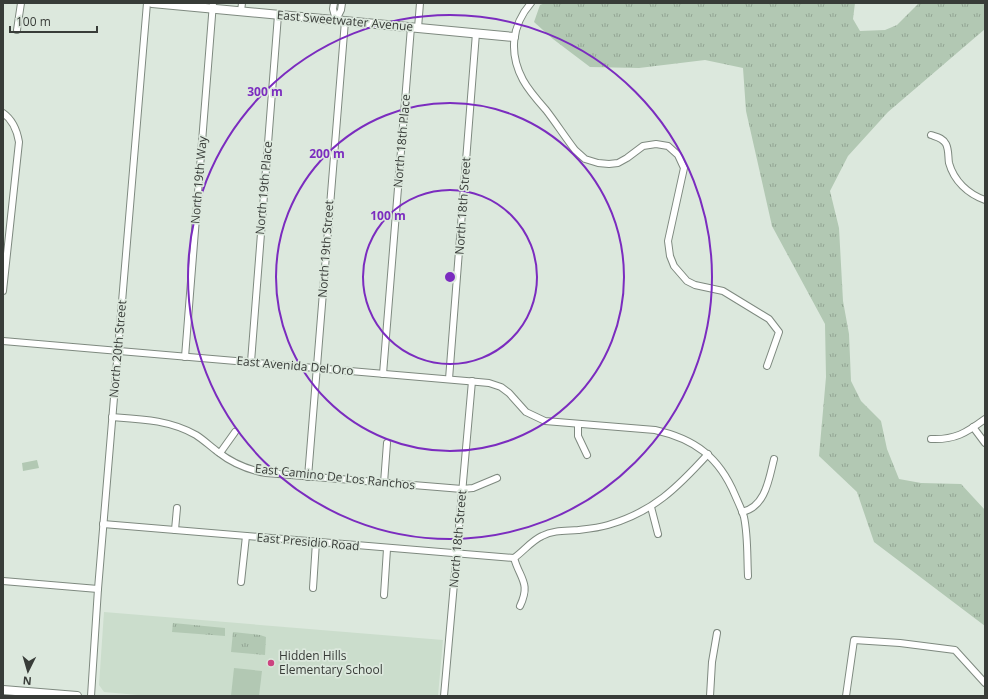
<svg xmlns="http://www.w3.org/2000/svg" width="988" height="699" font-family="'Open Sans',sans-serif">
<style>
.built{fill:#cbddcc}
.grass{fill:url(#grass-tufts)}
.garden{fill:#b2c8b3}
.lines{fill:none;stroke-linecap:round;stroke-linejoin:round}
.minor-casing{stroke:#7e897f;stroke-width:8}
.tertiary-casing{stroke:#7e897f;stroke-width:10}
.minor{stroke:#fff;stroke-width:6}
.tertiary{stroke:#fff;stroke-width:8}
.ring{fill:none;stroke:#7b2cbf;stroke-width:2}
.poi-dot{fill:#cc4480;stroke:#dce8dd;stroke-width:1.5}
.labels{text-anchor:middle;stroke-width:3.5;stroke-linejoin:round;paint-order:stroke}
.street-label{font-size:12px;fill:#383c38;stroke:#dce8dd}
.poi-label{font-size:12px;fill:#383c38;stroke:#dce8dd;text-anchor:start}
.centre{fill:#7b2cbf;stroke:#dce8dd;stroke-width:2}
.ring-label{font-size:12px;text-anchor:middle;font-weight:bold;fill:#7b2cbf;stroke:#dce8dd;stroke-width:3.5;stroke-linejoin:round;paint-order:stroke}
</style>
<defs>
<pattern id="grass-tufts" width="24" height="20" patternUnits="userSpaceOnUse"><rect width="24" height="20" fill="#b2c8b3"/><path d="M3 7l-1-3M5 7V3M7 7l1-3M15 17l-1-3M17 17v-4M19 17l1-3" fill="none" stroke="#92a493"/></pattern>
</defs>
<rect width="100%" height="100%" fill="#dce8dd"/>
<!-- built -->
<polygon class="built" points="104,612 443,640 438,696 149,696 104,692 99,685"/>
<!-- grass -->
<g class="grass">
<polygon points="545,3 855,3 853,19 860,31 885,30 897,25 919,3 985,3 985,29 888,112 848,156 830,191 839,228 843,301 849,334 851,381 861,401 881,421 887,449 899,479 921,483 961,484 985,510 985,626 874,542 857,492 819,456 826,377 825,324 772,226 746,111 743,68 705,60 639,68 590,67 553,39 534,22 540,5"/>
<polygon points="173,623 225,628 225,636 172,632"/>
<polygon points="233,632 260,635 266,637 265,655 231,652"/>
</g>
<!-- garden -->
<g class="garden">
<polygon points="37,460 39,468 23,471 22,463"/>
<polygon points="234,668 262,671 259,696 231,696"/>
</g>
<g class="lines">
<!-- minor casing -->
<g class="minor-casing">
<g id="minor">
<polyline points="334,3 333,9 336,20"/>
<path d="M531,3C511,26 509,54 523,80C529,91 538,101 546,110C556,123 565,137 575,150L585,159L598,163L609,164L618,163L627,158L643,146L656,144L668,146L678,155L684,168L668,241L670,256L674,266L687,281L695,285L723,291L769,319L779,332L767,366"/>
<polyline points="241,11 242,3"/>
<polyline points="336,20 341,10 342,3"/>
<polyline points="418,28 420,3"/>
<polyline points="17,30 21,3"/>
<path d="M3,113C13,120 17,130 19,142L3,291"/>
<path d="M931,135C937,137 943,138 946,144C949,150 948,157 949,163C954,181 968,194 985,200"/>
<path d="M3,341L478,382L489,383L501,387L509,393L526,412L545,421L655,430C695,439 719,457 735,495C738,502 742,510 744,517C748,536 747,556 748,576"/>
<polyline points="185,357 213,3"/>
<polyline points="251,362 278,15"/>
<polyline points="383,374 411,27"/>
<polyline points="449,379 476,33"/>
<path d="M112,417C141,419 170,420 196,435C204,440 211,447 218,452C232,463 249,470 266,473L462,489L473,488L497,478"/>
<polyline points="578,424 578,436 587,455"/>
<polyline points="973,427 985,443"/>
<path d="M931,439C955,440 966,433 985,419"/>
<polyline points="220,453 235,432"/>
<polyline points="308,477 345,21"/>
<polyline points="384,483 387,443"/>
<polyline points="651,507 658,534"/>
<path d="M742,512C766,507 769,478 774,459"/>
<polyline points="103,524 514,558"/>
<polyline points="175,530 177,508"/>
<path d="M514,558C524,551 531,541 542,536C554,530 565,531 578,530C587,529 598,528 608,525C653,512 677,488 708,454"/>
<path d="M514,558C520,579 531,583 520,606"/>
<polyline points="3,581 98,589"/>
<polyline points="241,582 246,536"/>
<polyline points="313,588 316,542"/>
<polyline points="384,595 387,549"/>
<polyline points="91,696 98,589 147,3"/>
<polyline points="444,696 472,381"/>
<polyline points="710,696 712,662 717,633"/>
<polyline points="846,696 854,640 900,643 955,650 985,683"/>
</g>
</g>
<!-- tertiary casing -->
<g class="tertiary-casing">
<g id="tertiary">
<polyline points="152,3 514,37"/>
<polyline points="3,690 77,696"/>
</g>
</g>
<!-- minor -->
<use href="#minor" class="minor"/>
<!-- tertiary -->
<use href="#tertiary" class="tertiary"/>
</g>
<!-- distance rings -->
<g class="ring">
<circle cx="450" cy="277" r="87"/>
<circle cx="450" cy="277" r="174"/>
<circle cx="450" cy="277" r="262"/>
</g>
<!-- markers -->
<circle class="poi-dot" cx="271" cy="663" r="4"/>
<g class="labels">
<!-- street labels -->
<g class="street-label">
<text transform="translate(345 21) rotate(5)" y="4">East Sweetwater Avenue</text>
<text transform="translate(402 141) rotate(-85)" y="4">North 18th Place</text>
<text transform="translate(199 180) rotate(-85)" y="4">North 19th Way</text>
<text transform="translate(264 188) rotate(-85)" y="4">North 19th Place</text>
<text transform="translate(463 206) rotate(-86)" y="4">North 18th Street</text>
<text transform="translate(326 249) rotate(-86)" y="4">North 19th Street</text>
<text transform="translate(118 349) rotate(-85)" y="4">North 20th Street</text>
<text transform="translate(295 366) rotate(5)" y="4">East Avenida Del Oro</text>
<text transform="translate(335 477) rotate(6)" y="4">East Camino De Los Ranchos</text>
<text transform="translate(458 539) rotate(-85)" y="4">North 18th Street</text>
<text transform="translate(308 542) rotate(5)" y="4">East Presidio Road</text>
</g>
<!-- poi labels -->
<g class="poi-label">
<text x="279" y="660">Hidden Hills<tspan x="279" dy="14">Elementary School</tspan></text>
</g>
</g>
<circle cx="450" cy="277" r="6" class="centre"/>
<g class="ring-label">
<text x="265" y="96">300 m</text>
<text x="327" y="158">200 m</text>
<text x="388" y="220">100 m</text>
</g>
<!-- border -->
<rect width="988" height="699" fill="none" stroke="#383c38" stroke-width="8"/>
<!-- north arrow -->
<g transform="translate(28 671) rotate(185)" stroke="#dce8dd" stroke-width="3" paint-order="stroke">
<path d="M0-3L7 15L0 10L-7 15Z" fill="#383c38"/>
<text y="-6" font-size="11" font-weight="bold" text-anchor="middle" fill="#383c38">N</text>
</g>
<!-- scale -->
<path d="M10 26v6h87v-6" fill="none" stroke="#383c38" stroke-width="2"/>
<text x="16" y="26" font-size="12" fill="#383c38" stroke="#dce8dd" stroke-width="3" paint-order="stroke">100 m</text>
</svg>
